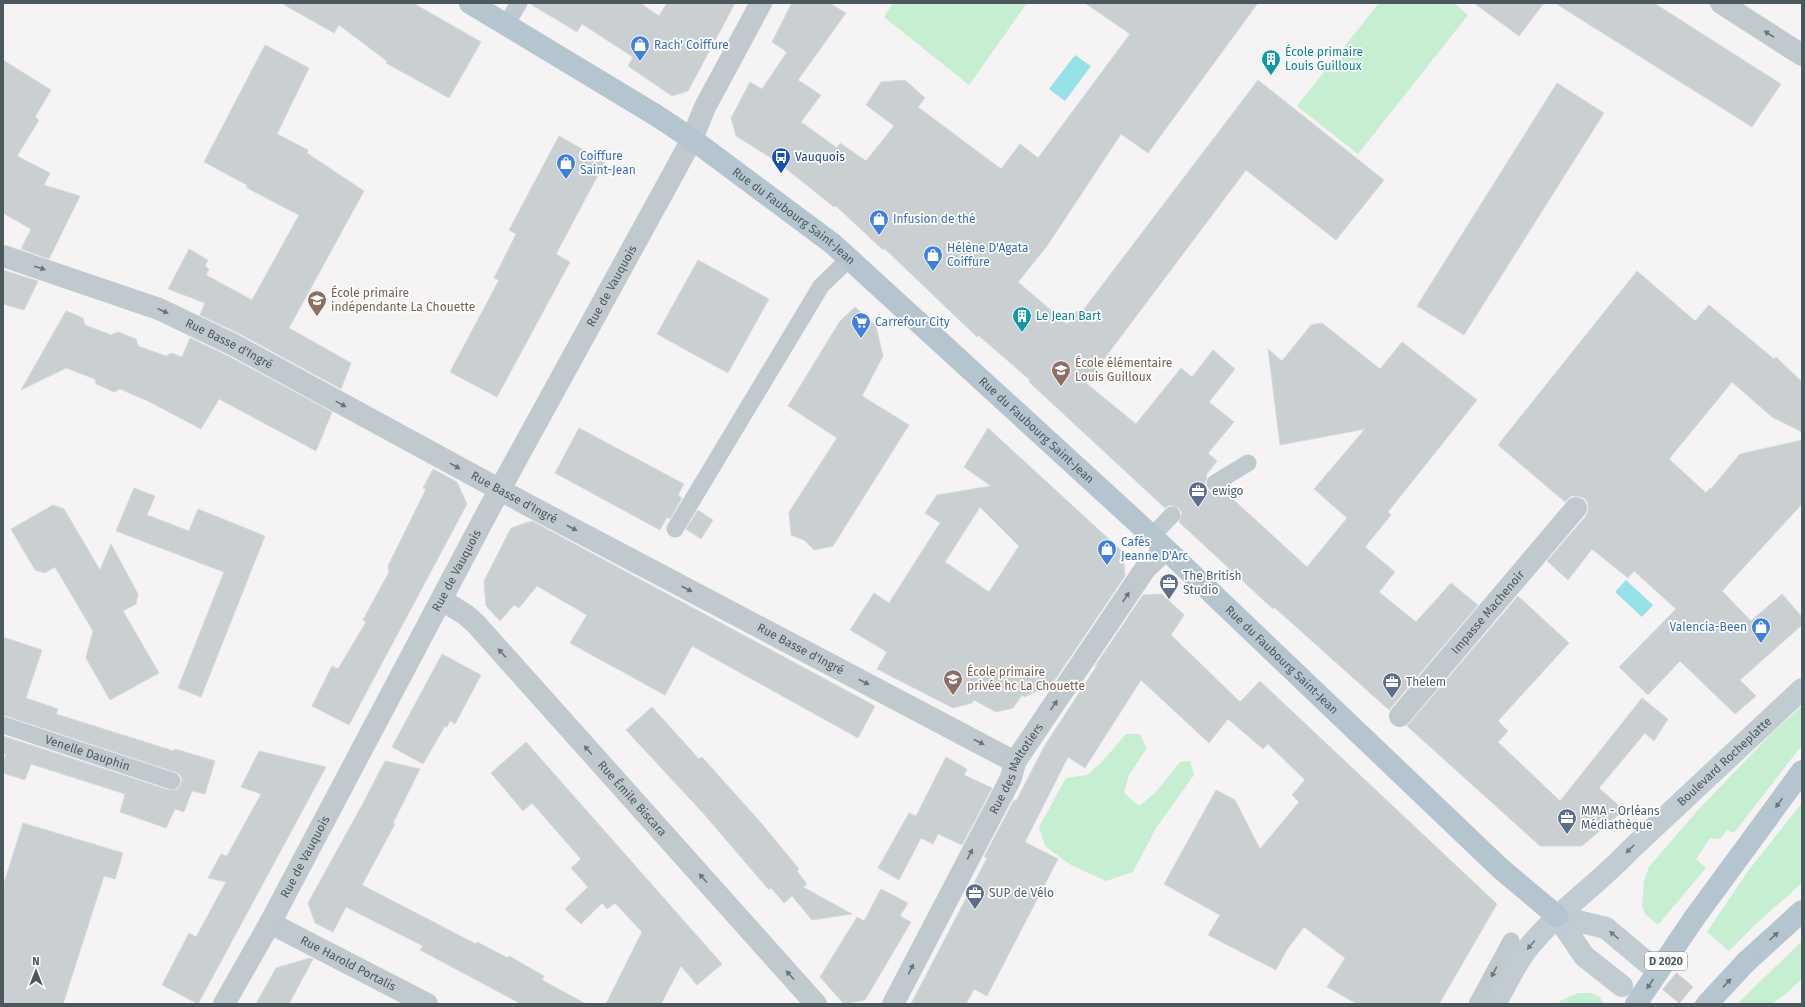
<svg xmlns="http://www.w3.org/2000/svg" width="1805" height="1007" font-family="'Fira Sans',sans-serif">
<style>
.green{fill:#c6eed0}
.water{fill:#96e2e8}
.building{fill:#cacfd1;stroke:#d7dadd;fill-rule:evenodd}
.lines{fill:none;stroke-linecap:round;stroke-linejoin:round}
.secondary-tunnel{stroke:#caccce;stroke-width:22;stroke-dasharray:22 11;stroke-linecap:butt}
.service{stroke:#bfc9ce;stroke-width:17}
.pedestrian{stroke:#bfc9ce;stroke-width:22}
.minor{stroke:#bfc9ce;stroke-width:22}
.secondary{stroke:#c0cbd2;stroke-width:22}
.primary{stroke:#b5c5cf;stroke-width:22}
.primary-bridge{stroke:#b5c5cf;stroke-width:22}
.oneway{fill:#68757b}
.oneway2{fill:#66747b}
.oneway3{fill:#6e7b82}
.labels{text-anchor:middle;stroke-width:3.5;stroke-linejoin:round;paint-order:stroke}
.shield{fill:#fff;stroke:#818b8f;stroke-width:1}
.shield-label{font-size:11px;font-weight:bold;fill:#4b595f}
.shop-label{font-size:12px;fill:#366cbe;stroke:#fff;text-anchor:start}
.culture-label{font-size:12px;fill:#0d838f;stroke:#fff;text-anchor:start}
.transit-label{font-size:12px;fill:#164399;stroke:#fff;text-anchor:start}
.street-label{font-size:12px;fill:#4b595f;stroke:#fff}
.education-label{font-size:12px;fill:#785e54;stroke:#fff;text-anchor:start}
.service-label{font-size:12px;fill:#4e5e75;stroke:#fff;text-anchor:start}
</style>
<rect width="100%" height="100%" fill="#f5f3f3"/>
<!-- green -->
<g class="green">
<polygon points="893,3 1027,3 969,85 884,17"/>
<polygon points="1379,3 1454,3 1468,15 1358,154 1297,106"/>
<polygon points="1802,706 1802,745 1734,833 1727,830 1720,839 1710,838 1696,859 1706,868 1658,925 1645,914 1642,905 1644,881 1649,867 1696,812 1774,731"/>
<polygon points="1126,734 1140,734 1147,748 1129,775 1124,793 1139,806 1155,793 1180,762 1190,761 1194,775 1156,828 1133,872 1106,881 1071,865 1045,846 1039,827 1066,778 1087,775 1101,763"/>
<polygon points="1802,803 1802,883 1756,924 1729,951 1707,932 1748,871"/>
<polygon points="1802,941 1802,979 1789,991 1772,1004 1742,1004 1739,1002"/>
<polygon points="1578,993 1591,993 1600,997 1603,1004 1558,1004 1560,1001"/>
</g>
<!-- water -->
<g class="water">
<polygon points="1075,55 1091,66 1065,101 1049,89"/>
<polygon points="1626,580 1653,605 1642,617 1615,592"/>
</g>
<!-- building -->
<g class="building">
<polygon points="281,3 413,3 481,42 449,98 386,63 387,61 339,25 334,33"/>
<polygon points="529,3 640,3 659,16 667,3 735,3 688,91 672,96 628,66 633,57 582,24 577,32"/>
<polygon points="792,3 829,3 846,13 798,80 821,95 801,122 837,148 840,143 866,161 894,126 866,105 881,82 905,80 925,98 918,107 1001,169 1020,144 1038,158 1130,34 1085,3 1258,3 1148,153 1121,134 1047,246 1018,282 1067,324 1077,311 1081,313 1258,80 1384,180 1336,240 1246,170 1086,383 1136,424 1181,368 1192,377 1213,350 1235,369 1209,402 1234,422 1208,453 1217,461 1206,475 1207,477 1205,483 1206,488 1210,492 1215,493 1223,490 1307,567 1347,518 1314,489 1365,429 1280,445 1268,349 1282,361 1311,325 1322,323 1380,369 1402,342 1477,400 1388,512 1391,515 1365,547 1395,572 1379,592 1416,622 1451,583 1478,605 1389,710 1274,607 1273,609 1179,522 1182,513 1179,508 1170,505 1165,508 1029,382 1030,380 978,335 977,337 884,248 883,250 836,206 834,207 779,163 736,136 731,118 750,82 762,89 787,52 772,42"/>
<polygon points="1474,3 1544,3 1519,36"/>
<polygon points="1555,3 1654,3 1781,84 1752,127"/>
<polygon points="265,45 309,68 277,134 308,150 307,153 364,191 289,328 351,363 341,389 240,334 200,315 205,303 168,289 189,249 208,260 205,266 209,269 206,275 252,300 299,215 247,188 247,185 204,162"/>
<polygon points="3,60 51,90 35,117 39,120 17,156 50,173 44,185 80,196 49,259 21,249 31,229 3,213"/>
<polygon points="1557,83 1604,113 1464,335 1417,306"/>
<polygon points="559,136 605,162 556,254 570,262 497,397 450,372 499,280 494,278 516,234 509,230"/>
<polygon points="698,260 769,299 728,373 657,334"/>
<polygon points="3,270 38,281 24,310 3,304"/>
<polygon points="1637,271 1695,321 1709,305 1774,359 1776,357 1802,382 1802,432 1772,417 1732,382 1669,459 1706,493 1710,488 1711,489 1740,454 1802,440 1802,504 1722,591 1751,621 1782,594 1802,617 1802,625 1740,680 1756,696 1735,714 1680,661 1648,695 1619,667 1676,609 1634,571 1628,578 1592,549 1568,580 1547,561 1586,516 1588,510 1588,503 1584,498 1578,496 1571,496 1565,502 1498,445"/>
<polygon points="855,307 876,326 883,356 862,396 909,425 833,546 814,550 804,540 791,535 789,512 837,438 788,406 840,321"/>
<polygon points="66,311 83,318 85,325 111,335 118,332 136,339 138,346 166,356 171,353 182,357 190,338 228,356 332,412 316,451 219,399 201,429 148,401 120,389 114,392 96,384 95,379 66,368 21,390"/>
<polygon points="579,428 684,484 678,495 682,498 670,519 667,517 660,530 555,473"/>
<path d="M988,428L1123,552L1125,576L1052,684L1024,697L1022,695L1013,708L996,712L974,700L972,703L953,708L877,669L887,652L850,630L874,593L889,603L940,523L925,513L937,495L991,486L964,467ZM980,507L1019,546L989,592L945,562Z"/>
<polygon points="433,469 457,482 467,504 349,725 312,706 332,666 338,669 366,622 363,620 389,572 388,566 426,489 423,488"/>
<polygon points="134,488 155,496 147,515 189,531 198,509 265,536 201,697 178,688 224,572 116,531"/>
<polygon points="53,505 64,509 100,570 111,544 138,594 136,604 123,611 159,673 110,700 86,658 93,631 55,567 45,573 35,570 11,529"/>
<polygon points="698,510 713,520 701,539 686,529"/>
<polygon points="532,521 875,706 858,738 692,646 665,695 570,643 587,615 537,586 519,608 514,605 500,621 486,606 484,581 511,528"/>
<polygon points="1162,594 1184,615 1171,635 1240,702 1260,681 1497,904 1439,1004 1357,1004 1327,987 1345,958 1304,927 1286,951 1276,970 1208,935 1220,915 1164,884 1216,790 1235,800 1260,849 1299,802 1292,795 1305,780 1268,744 1263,749 1228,719 1209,743 1141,680 1085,768 1068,757 1025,842 1058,859 987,996 974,989 966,1004 911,1004 987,858 984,857 1014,800 1016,801 1045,745 1098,664 1095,666 1143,595"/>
<polygon points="1518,596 1569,643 1498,721 1508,731 1498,742 1560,801 1642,698 1668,719 1654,741 1645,733 1599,788 1624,810 1582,846 1540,846 1407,726"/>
<polygon points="3,637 42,650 26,698 58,709 56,714 174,751 175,749 215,761 205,794 192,791 184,812 175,809 166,828 120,812 125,794 31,764 25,780 3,773 3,761 6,754 3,754 3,736 169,790 178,789 181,784 182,779 180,775 175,772 3,715"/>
<polygon points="442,654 481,675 455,724 450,721 447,727 445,726 423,764 392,747"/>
<polygon points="652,707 699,759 702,757 762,824 799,869 797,871 807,884 803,887 852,914 812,920 792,896 784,903 771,888 769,890 703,813 626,730"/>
<polygon points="526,742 722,964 697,985 681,966 661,1004 606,1004 642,932 615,903 607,909 602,903 581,924 565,909 588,887 571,868 581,859 532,803 523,811 491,773"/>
<polygon points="259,751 326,767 198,1004 162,985 189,933 196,937 226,882 208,878 221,854 227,856 261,794 241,787"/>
<polygon points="946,757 967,769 964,775 992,788 962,845 938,834 933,844 921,838 899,880 878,868 909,813 916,816"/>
<polygon points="385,761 420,769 393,823 395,824 362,885 476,944 477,942 508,958 509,956 544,976 542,980 586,1004 521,1004 420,950 423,946 346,907 333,932 315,923 308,903 361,807"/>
<polygon points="23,823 123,853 115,879 104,876 63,1004 3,1004 3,886"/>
<polygon points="881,889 908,903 900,916 911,922 865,1000 844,1004 820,977 857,917 864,921"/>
<polygon points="310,958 313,959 289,1004 256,1004 276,968"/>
</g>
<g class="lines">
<!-- secondary-tunnel -->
<polyline class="secondary-tunnel" points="1644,960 1697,1004"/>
<!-- service -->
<g class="service">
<polyline points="506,25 519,3"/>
<polyline points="1215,483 1248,463"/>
<polyline points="675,529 821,286 849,259"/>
<polyline points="1152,536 1172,515"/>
<path id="s1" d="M3,725L172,781"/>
<polyline points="1477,1004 1511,941"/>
</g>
<!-- pedestrian -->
<path class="pedestrian" id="s2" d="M1400,716L1576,508"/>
<!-- minor -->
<g class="minor">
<polyline points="1721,3 1802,55"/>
<path id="s3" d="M3,256L159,309L234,345L526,504L1015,762"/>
<path id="s4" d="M442,600L466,615L476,624L816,1004"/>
<path id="s5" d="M270,923L427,1004"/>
<path id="s6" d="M224,1004L270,923L488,511L672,176L692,139L705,107L761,3"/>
<path id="s7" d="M893,1004L1011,778L1015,762L1145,569L1165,550"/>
</g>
<!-- secondary -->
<g class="secondary">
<polyline points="1557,916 1606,928 1644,960"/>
<polyline points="1557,916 1584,956 1622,986"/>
<path id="s8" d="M1495,1004C1506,986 1515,964 1528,948C1558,911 1598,884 1630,850L1802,689"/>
</g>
<!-- primary -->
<g class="primary">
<path id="s9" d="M470,3L654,114L692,139L833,244L1152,536L1501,869L1557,916"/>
<polyline points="1695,917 1802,771"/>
<polyline points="1746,962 1802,911"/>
</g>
<!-- primary-bridge -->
<g class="primary-bridge">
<polyline points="1636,1004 1695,917"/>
<polyline points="1707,1004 1746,962"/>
</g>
</g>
<!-- one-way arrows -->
<defs><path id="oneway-solid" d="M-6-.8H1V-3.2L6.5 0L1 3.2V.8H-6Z"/></defs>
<g class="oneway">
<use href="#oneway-solid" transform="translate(1769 34) rotate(-147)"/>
<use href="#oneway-solid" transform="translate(40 268) rotate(18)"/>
<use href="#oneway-solid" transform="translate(163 311) rotate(25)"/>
<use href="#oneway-solid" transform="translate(341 404) rotate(29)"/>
<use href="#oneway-solid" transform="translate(455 466) rotate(29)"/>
<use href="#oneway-solid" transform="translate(572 528) rotate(28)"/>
<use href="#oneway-solid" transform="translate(687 589) rotate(28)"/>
<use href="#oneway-solid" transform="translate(1126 597) rotate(-56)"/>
<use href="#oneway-solid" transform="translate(502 653) rotate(-132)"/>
<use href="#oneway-solid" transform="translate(864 682) rotate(28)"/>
<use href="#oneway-solid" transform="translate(1054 705) rotate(-56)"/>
<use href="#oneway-solid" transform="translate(979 742) rotate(27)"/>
<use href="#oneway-solid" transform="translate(588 750) rotate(-132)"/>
<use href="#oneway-solid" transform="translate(970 854) rotate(-63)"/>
<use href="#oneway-solid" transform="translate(703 878) rotate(-132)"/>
<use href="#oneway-solid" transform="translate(911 969) rotate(-63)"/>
<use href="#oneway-solid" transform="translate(1494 972) rotate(118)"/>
<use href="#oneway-solid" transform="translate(790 975) rotate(-132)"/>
</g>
<g class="oneway2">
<use href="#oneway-solid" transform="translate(1779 803) rotate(126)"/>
<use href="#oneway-solid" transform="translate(1774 936) rotate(-42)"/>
<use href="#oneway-solid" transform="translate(1727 983) rotate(-47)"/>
<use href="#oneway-solid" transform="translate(1650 984) rotate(124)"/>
</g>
<g class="oneway3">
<use href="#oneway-solid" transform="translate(1630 849) rotate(136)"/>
<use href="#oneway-solid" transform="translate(1614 935) rotate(-140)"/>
<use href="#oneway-solid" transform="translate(1531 945) rotate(131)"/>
</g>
<!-- icons -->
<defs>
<g id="shop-pin" transform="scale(1)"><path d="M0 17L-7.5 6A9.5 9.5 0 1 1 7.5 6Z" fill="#3f7fe0" stroke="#fff"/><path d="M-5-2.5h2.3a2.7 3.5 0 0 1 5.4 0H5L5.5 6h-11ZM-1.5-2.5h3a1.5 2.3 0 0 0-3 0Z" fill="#fff"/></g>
<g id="building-pin" transform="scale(1)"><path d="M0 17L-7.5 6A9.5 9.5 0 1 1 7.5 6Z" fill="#0f9aa8" stroke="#fff"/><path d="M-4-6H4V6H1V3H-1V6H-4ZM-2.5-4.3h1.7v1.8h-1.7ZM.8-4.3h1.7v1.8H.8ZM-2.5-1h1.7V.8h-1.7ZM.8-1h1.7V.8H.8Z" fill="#fff"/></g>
<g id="bus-pin" transform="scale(1)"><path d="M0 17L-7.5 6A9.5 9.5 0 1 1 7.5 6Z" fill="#1a4fb4" stroke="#fff"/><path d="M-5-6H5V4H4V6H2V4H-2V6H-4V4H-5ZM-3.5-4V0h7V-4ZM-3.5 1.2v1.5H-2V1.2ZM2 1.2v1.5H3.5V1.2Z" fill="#fff"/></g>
<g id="school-pin" transform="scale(1)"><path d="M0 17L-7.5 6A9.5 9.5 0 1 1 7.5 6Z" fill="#8d6e63" stroke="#fff"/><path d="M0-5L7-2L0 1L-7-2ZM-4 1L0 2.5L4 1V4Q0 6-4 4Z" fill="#fff"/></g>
<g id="supermarket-pin" transform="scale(1)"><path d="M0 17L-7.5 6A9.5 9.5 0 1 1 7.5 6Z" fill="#3f7fe0" stroke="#fff"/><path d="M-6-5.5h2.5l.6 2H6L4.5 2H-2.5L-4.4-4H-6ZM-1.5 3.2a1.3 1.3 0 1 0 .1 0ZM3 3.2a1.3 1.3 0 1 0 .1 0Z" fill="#fff"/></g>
<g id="office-pin" transform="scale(1)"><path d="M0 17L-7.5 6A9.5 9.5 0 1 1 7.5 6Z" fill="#5c6f8a" stroke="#fff"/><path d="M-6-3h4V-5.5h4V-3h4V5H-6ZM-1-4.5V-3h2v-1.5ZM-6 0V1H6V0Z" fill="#fff"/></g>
</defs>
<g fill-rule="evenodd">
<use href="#shop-pin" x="640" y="45"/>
<use href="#building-pin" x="1271" y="59"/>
<use href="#bus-pin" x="781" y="157"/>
<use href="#shop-pin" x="566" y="163"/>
<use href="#shop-pin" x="879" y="219"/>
<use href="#shop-pin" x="933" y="255"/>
<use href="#school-pin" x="317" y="300"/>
<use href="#building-pin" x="1022" y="316"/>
<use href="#supermarket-pin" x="861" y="322"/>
<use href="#school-pin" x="1061" y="370"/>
<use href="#office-pin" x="1198" y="491"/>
<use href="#shop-pin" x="1107" y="549"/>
<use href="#office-pin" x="1169" y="583"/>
<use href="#shop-pin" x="1761" y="627"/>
<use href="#school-pin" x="953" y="679"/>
<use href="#office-pin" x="1392" y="682"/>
<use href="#office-pin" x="1567" y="818"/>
<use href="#office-pin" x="975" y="893"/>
</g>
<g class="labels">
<!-- shield labels -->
<rect class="shield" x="1645" y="952" width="42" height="18" rx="3"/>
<g class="shield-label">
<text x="1666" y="965">D 2020</text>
</g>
<!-- shop labels -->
<g class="shop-label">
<text x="654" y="49">Rach' Coiffure</text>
<text x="580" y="160">Coiffure<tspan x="580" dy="14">Saint-Jean</tspan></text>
<text x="893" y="223">Infusion de thé</text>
<text x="947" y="252">Hélène D'Agata<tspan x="947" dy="14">Coiffure</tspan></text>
<text x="875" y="326">Carrefour City</text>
<text x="1121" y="546">Cafés<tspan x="1121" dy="14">Jeanne D'Arc</tspan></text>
<text x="1747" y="631" text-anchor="end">Valencia-Been</text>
</g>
<!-- culture labels -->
<g class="culture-label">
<text x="1285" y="56">École primaire<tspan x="1285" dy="14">Louis Guilloux</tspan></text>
<text x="1036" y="320">Le Jean Bart</text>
</g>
<!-- transit labels -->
<g class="transit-label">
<text x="795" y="161">Vauquois</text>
</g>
<!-- street labels -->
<g class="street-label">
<text dy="4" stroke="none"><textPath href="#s9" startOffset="388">Rue du Faubourg Saint-Jean</textPath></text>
<text dy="4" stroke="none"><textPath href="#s6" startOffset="816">Rue de Vauquois</textPath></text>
<text dy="4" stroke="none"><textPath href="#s3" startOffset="243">Rue Basse d'Ingré</textPath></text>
<text dy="4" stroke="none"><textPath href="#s9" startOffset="712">Rue du Faubourg Saint-Jean</textPath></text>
<text dy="4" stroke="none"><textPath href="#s3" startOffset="567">Rue Basse d'Ingré</textPath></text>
<text dy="4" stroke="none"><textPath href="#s6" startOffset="492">Rue de Vauquois</textPath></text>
<text dy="4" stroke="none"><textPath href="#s2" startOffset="136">Impasse Machenoir</textPath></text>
<text dy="4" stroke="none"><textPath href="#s3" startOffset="891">Rue Basse d'Ingré</textPath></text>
<text dy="4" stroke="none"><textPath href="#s9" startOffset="1048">Rue du Faubourg Saint-Jean</textPath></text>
<text dy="4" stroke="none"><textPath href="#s1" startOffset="89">Venelle Dauphin</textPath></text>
<text dy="4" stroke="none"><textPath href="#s8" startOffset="336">Boulevard Rocheplatte</textPath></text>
<text dy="4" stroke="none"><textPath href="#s7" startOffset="266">Rue des Maltotiers</textPath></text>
<text dy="4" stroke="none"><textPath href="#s4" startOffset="276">Rue Émile Biscara</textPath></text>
<text dy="4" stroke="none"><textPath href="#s6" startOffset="168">Rue de Vauquois</textPath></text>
<text dy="4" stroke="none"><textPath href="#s5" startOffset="88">Rue Harold Portalis</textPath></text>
</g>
<!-- education labels -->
<g class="education-label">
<text x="331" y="297">École primaire<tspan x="331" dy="14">indépendante La Chouette</tspan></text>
<text x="1075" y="367">École élémentaire<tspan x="1075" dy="14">Louis Guilloux</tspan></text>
<text x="967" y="676">École primaire<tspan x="967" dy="14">privée hc La Chouette</tspan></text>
</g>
<!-- service labels -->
<g class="service-label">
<text x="1212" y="495">ewigo</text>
<text x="1183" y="580">The British<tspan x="1183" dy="14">Studio</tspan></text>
<text x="1406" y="686">Thelem</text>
<text x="1581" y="815">MMA - Orléans<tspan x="1581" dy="14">Médiathèque</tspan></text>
<text x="989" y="897">SUP de Vélo</text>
</g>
</g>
<!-- border -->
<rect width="1805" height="1007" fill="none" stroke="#4b595f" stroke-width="8"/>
<!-- north arrow -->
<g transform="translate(36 971)" stroke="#ffffff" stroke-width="3" paint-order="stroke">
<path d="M0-3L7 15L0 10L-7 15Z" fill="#4b595f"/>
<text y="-6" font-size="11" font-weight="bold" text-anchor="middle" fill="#4b595f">N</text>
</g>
</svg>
